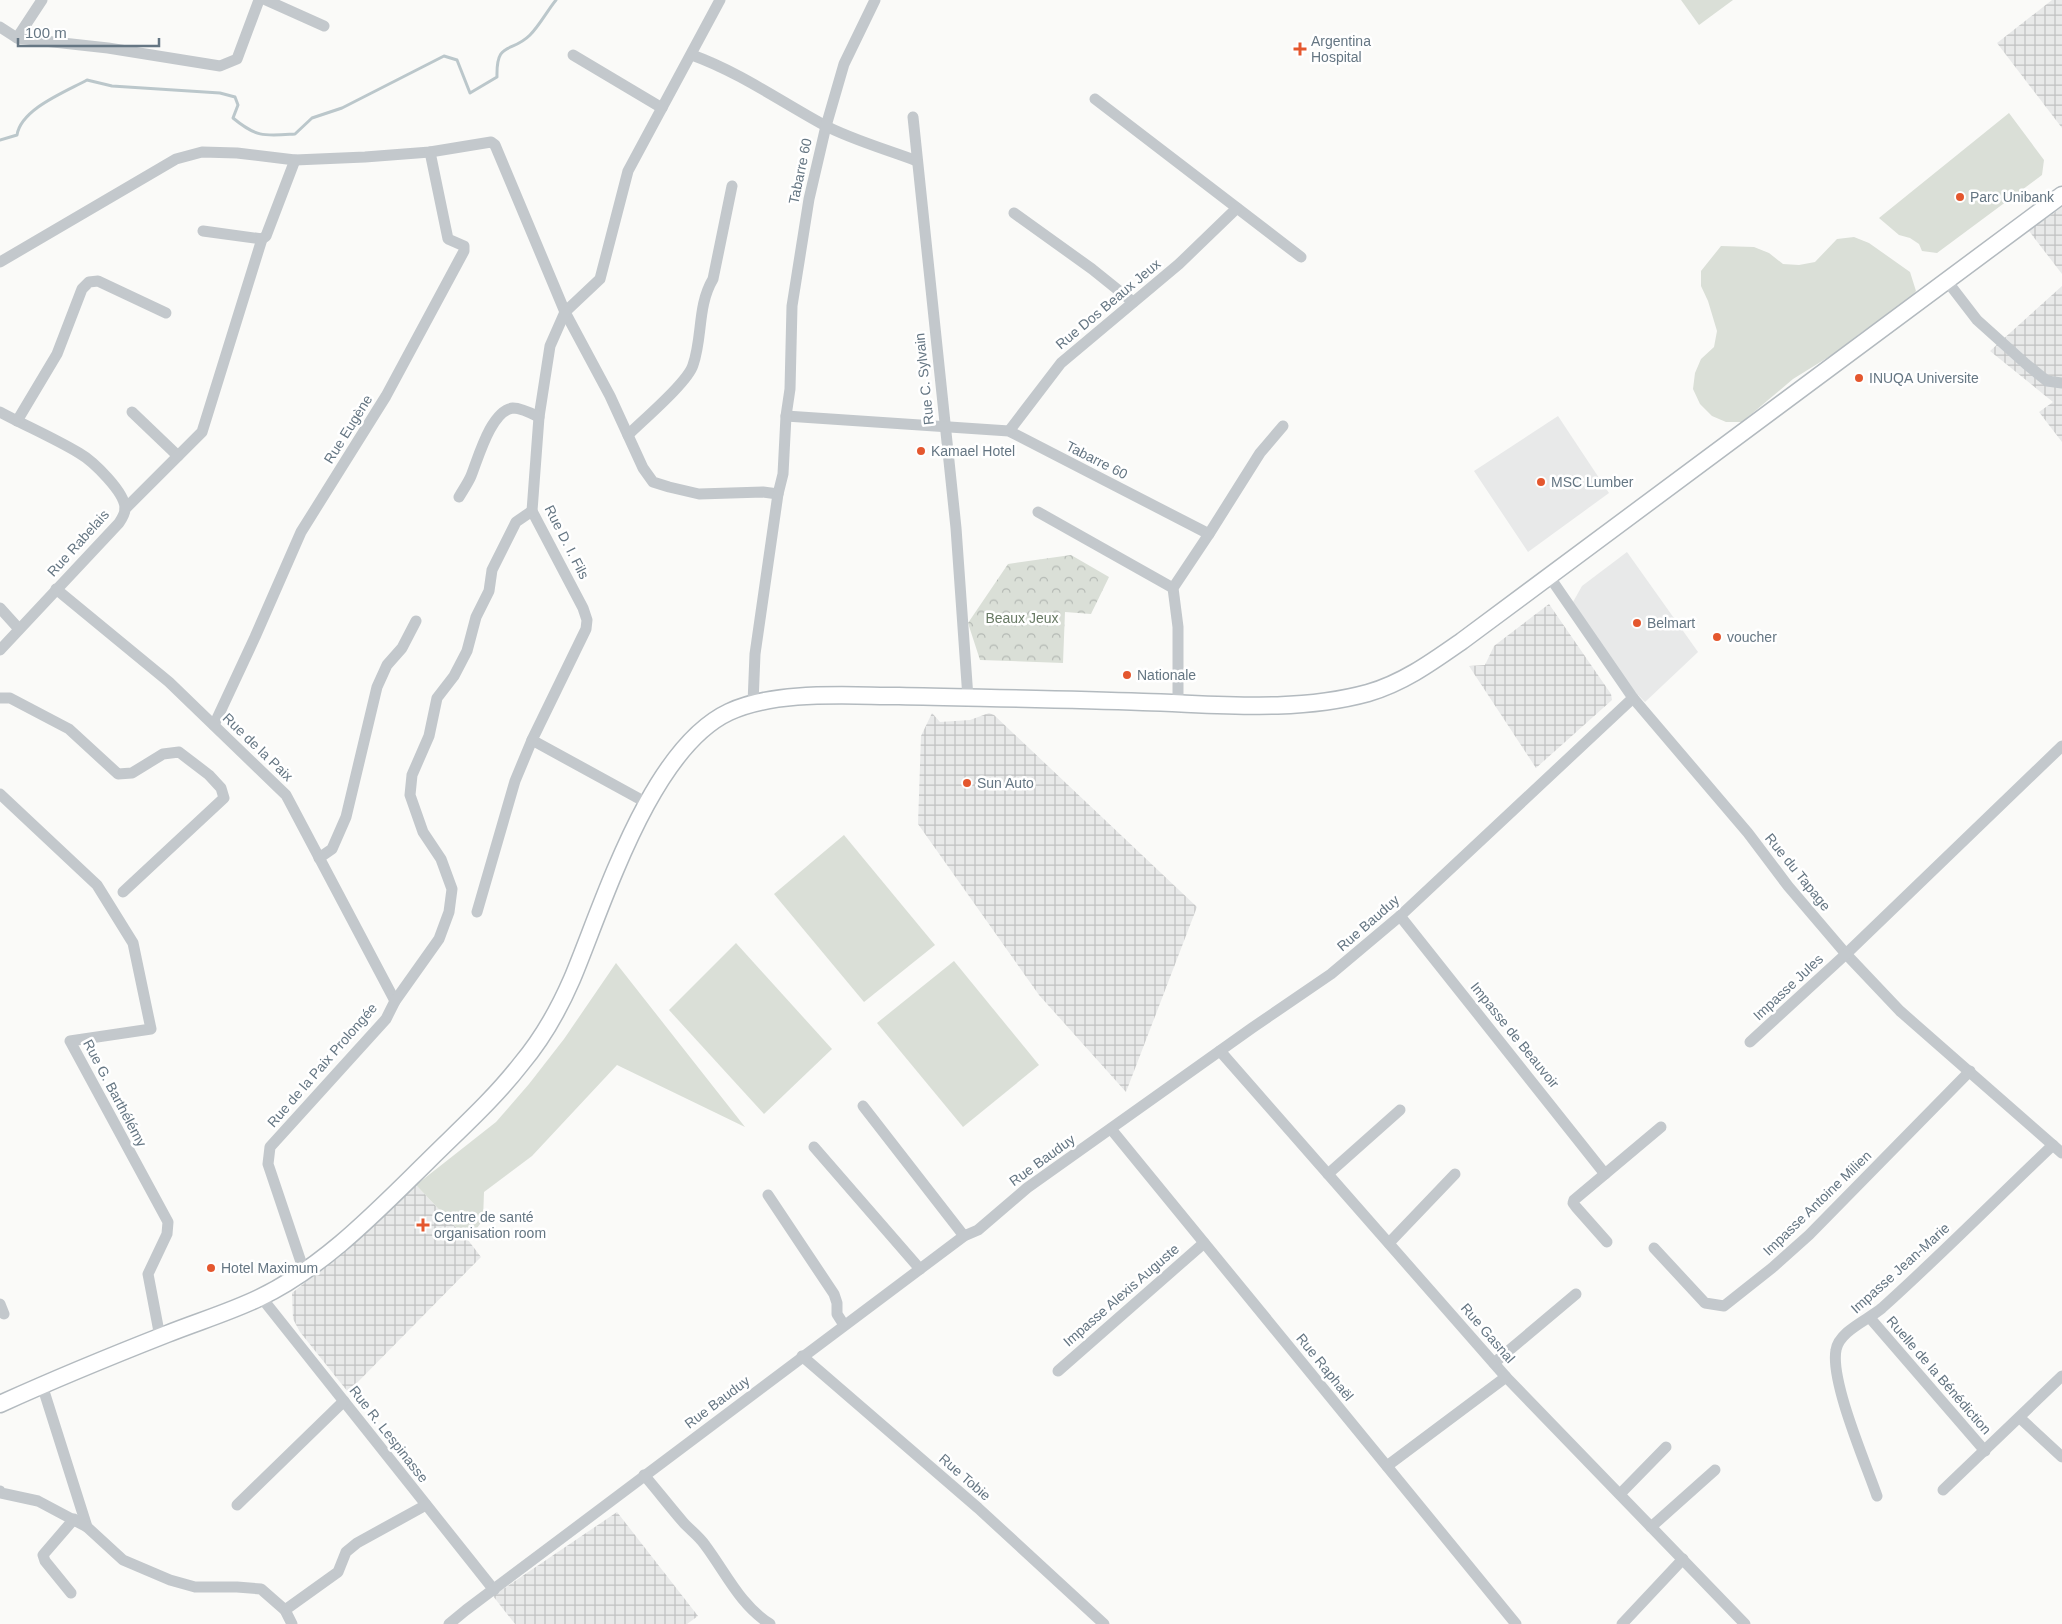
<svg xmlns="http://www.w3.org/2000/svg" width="2062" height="1624" font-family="Arial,sans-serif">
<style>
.built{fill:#e8e9e9}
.industrial{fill:url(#industrial-grid)}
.grass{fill:#dadfd7}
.forest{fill:url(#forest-crowns)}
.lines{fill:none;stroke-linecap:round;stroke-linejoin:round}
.stream{stroke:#bbc7cb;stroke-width:3}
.secondary-casing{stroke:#b3babf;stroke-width:19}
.minor{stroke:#c3c8cc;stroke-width:11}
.secondary{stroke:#fff;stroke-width:16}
.poi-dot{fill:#e4572e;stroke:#fff;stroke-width:2}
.labels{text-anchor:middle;stroke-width:5;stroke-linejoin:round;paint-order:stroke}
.poi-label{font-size:14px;fill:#657683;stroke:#fff;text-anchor:start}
.street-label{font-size:14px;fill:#657683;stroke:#fff}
.park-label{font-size:14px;fill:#687a64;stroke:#fff}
</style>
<defs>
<pattern id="industrial-grid" width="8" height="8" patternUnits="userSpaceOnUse" patternTransform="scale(1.25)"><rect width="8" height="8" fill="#e8e9e9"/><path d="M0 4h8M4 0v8" fill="none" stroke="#c0c1c2"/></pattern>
<pattern id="forest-crowns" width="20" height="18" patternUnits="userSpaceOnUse" patternTransform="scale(1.25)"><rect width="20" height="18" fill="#dadfd7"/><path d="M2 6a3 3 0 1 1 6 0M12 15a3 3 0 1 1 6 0" fill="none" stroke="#b4b9b4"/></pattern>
</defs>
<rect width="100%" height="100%" fill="#fafaf8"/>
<!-- built -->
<g class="built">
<polygon points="1558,416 1609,493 1528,552 1474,471"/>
<polygon points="1627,552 1698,652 1645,702 1633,690 1573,602 1582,586"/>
</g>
<!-- industrial -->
<g class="industrial">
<polygon points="2052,0 2062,0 2062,128 1997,43"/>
<polygon points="2062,207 2062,274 2029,231"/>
<polygon points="2062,286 2062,442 2039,412 2053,402 1990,351"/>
<polygon points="1549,604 1611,694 1612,700 1536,768 1469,666 1485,665 1494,646"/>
<polygon points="932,713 940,722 970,720 989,713 994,715 1197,907 1126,1092 1039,995 918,824 921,736"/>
<polygon points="416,1185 468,1240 481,1257 348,1392 300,1332 293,1319 292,1293 343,1252"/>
<polygon points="617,1512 698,1616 687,1624 515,1624 493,1596"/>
</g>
<!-- grass -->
<g class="grass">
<polygon points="1681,0 1733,0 1699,25"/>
<polygon points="2009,113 2044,160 2042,175 1937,253 1922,251 1919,244 1910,238 1899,235 1879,218"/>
<polygon points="1854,237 1869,243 1910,272 1916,291 1905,305 1862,332 1835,353 1793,379 1742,422 1726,422 1712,416 1700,404 1693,389 1695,373 1701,359 1714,347 1717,331 1708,301 1701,286 1701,271 1721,246 1754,247 1769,253 1783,264 1799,265 1815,262 1837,239"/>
<polygon points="844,835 935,945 864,1002 774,894"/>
<polygon points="736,943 832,1049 764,1114 669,1010"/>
<polygon points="954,961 1039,1065 963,1127 877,1023"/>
<polygon points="616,963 745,1127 617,1065 532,1156 484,1192 483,1220 468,1240 416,1185 496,1122 529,1084 564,1039"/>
</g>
<!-- forest -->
<polygon class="forest" points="1071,555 1109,577 1091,614 1065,612 1063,663 980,660 968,623 1008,564"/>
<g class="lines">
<!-- stream -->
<path class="stream" d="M0,140L17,135C21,109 65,92 87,80L112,86L220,93L235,97L238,105L233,118C257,138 265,136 295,134L312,118L342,108L444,56L457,60L470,93L497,77C496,40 511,54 530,35C540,25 547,11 556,0"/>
<!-- secondary casing -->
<g class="secondary-casing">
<path id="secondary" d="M0,1404C55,1379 111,1356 167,1334C197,1322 230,1312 259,1298C324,1267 377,1211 427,1162C459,1130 493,1100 521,1064C542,1039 559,1009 572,979C604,903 650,749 729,712C776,690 848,696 899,696C980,698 1061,699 1143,702C1217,704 1295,713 1368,693C1403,683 1432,662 1462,641L2062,195"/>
</g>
<!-- minor -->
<g class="minor">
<polyline points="266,0 324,26"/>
<polyline points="720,0 628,171 600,279 565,312 610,396 643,468 653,482 669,487 699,494 763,492 778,494"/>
<polyline points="0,27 17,38 108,48 220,66 237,59 259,0"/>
<polyline points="17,38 42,0"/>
<polyline points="573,55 662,108"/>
<path d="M692,55C739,72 780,101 824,125C850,139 888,150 917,161"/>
<polyline points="1095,99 1301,257"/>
<polyline points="913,117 956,528 968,698"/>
<polyline points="1014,213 1092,269 1133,302"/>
<polyline points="203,231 262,239"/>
<polyline points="0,262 176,159 202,152 237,153 295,160 365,157 430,152 491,142 495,145 565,312 550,346 539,417 532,511 583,608 587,620 586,629 532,740 647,803"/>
<polyline points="1947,281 1977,320 2026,364 2047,381 2062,383"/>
<path d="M0,412C26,426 54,438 79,453C93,461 126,493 125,509C125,513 121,520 119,523L0,650"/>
<polyline points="132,412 178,456"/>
<polyline points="786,416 1009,431 1209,534 1173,588 1178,627 1178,704"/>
<polyline points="17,421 57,354 82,289 89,282 98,281 166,313"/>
<polyline points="1009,431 1061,363 1179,264 1237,208"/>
<path d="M628,435C643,420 688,382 693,365C703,336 697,306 713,279L732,186"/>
<path d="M459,497C463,490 468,483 471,476C478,459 491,410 513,408C521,408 531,413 539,417"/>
<polyline points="125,509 202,432 262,239 266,236 295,160"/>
<polyline points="1038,512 1173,588"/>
<polyline points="1209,534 1260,453 1283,426"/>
<polyline points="1549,576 1633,698 1748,833 1788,886 1846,954 1900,1011 2062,1153"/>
<polyline points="56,589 169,682 286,795 395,1001"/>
<polyline points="0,608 19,629"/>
<polyline points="0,698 10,698 69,729 118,774 132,773 163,754 179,752 209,775 221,788 224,798 123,892"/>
<polyline points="753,703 755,654 778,494 783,474 786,416 790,389 792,306 809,199 826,126 844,64 875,0"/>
<polyline points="214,725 255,637 301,532 386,396 464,251 464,246 448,239 430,152"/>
<polyline points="0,794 97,885 133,943 151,1029 70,1041 168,1222 167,1234 148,1274 160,1337"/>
<polyline points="319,858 332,849 346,817 377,687 387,665 402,648 416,621"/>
<polyline points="477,912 515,781 532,740"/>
<polyline points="1400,916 1605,1174"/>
<polyline points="1750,1042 1846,954 2062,746"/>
<polyline points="1220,1051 1506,1377 1745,1624"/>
<polyline points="863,1106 964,1236"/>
<polyline points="1111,1129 1516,1624"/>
<polyline points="814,1147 920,1269"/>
<polyline points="1328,1174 1400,1110"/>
<polyline points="768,1195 834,1294 837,1303 837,1314 844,1325"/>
<polyline points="1607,1242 1576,1207 1573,1203 1574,1200 1661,1127"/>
<polyline points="1389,1243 1455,1174"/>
<polyline points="1654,1248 1705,1303 1724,1306 1772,1268 1809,1235 1970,1071"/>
<polyline points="304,1271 268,1164 270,1147 386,1019 395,1001 439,939 449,912 452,889 441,859 423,832 410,795 412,775 429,736 437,698 454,676 467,651 476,617 489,591 492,570 516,522 532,511"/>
<polyline points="261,1297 494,1590"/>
<polyline points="0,1304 4,1314"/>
<polyline points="1870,1318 1985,1451"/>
<polyline points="802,1356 978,1508 1104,1624"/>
<polyline points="1494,1363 1576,1294"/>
<polyline points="1058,1371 1204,1243"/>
<polyline points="42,1385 87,1527 123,1560 170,1580 195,1587 237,1587 261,1589 285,1610 292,1624"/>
<polyline points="2020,1418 2062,1457"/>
<polyline points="1387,1466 1506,1377"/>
<path d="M644,1475C657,1490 670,1507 683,1522C690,1530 699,1536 705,1545C726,1573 740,1605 770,1624"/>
<polyline points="1943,1490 2062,1376"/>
<polyline points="0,1491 1,1493 38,1501 87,1527"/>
<polyline points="1620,1494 1666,1447"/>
<path d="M1877,1496C1866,1464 1830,1381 1836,1350C1839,1331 1868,1320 1882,1308C1941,1255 1996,1199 2053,1145"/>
<polyline points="237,1505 344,1401"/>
<polyline points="1651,1527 1715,1470"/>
<polyline points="71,1593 45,1561 43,1555 74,1519"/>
<polyline points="285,1610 338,1572 346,1552 357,1543 426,1505"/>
<polyline points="449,1624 466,1610 964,1236 978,1230 1027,1188 1252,1028 1331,974 1400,916 1633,698"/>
<polyline points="1622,1624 1683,1559"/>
</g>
<!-- secondary -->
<use href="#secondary" class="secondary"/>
</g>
<!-- markers -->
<g class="poi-dot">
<path d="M1297.5 41.5h5v5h5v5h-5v5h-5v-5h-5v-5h5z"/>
<circle cx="1960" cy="197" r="5"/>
<circle cx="1859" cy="378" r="5"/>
<circle cx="921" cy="451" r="5"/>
<circle cx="1541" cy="482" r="5"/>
<circle cx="1637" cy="623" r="5"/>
<circle cx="1717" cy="637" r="5"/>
<circle cx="1127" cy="675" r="5"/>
<circle cx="967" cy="783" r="5"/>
<path d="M420.5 1217.5h5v5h5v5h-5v5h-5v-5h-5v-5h5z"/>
<circle cx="211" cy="1268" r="5"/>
</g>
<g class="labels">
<!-- poi labels -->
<g class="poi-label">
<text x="1311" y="46">Argentina<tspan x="1311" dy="16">Hospital</tspan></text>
<text x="1970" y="202">Parc Unibank</text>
<text x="1869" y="383">INUQA Universite</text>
<text x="931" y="456">Kamael Hotel</text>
<text x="1551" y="487">MSC Lumber</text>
<text x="1647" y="628">Belmart</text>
<text x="1727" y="642">voucher</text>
<text x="1137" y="680">Nationale</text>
<text x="977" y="788">Sun Auto</text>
<text x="434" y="1222">Centre de santé<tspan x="434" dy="16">organisation room</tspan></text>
<text x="221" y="1273">Hotel Maximum</text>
</g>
<!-- street labels -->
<g class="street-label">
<text transform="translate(800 171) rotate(-78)" y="5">Tabarre 60</text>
<text transform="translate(1108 304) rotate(-40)" y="5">Rue Dos Beaux Jeux</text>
<text transform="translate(924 379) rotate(-96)" y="5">Rue C. Sylvain</text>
<text transform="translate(348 429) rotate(-58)" y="5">Rue Eugène</text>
<text transform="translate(1097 460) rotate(27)" y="5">Tabarre 60</text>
<text transform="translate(567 542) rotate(63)" y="5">Rue D. I. Fils</text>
<text transform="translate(78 543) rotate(-48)" y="5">Rue Rabelais</text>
<text transform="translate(258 747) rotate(44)" y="5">Rue de la Paix</text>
<text transform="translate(1798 872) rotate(51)" y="5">Rue du Tapage</text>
<text transform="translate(1368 923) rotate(-41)" y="5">Rue Bauduy</text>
<text transform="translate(1788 987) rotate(-43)" y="5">Impasse Jules</text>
<text transform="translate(1515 1035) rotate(51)" y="5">Impasse de Beauvoir</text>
<text transform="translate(322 1065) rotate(-49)" y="5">Rue de la Paix Prolongée</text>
<text transform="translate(115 1093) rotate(62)" y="5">Rue G. Barthélémy</text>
<text transform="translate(1042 1160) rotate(-36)" y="5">Rue Bauduy</text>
<text transform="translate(1817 1203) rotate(-44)" y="5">Impasse Antoine Milien</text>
<text transform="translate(1900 1268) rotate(-42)" y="5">Impasse Jean-Marie</text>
<text transform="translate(1121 1295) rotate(-41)" y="5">Impasse Alexis Auguste</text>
<text transform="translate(1488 1333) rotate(49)" y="5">Rue Gasnal</text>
<text transform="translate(1325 1367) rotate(51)" y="5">Rue Raphaël</text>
<text transform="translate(1939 1375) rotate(49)" y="5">Ruelle de la Bénédiction</text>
<text transform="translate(717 1402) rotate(-37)" y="5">Rue Bauduy</text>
<text transform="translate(389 1434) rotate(52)" y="5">Rue R. Lespinasse</text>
<text transform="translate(965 1477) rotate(41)" y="5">Rue Tobie</text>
</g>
<!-- park labels -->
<g class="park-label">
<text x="1022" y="623">Beaux Jeux</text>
</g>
</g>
<!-- scale -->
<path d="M18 38v8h141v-8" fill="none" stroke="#657683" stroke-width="2.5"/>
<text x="25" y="38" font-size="15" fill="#657683" stroke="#ffffff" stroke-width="4" paint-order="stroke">100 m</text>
</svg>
